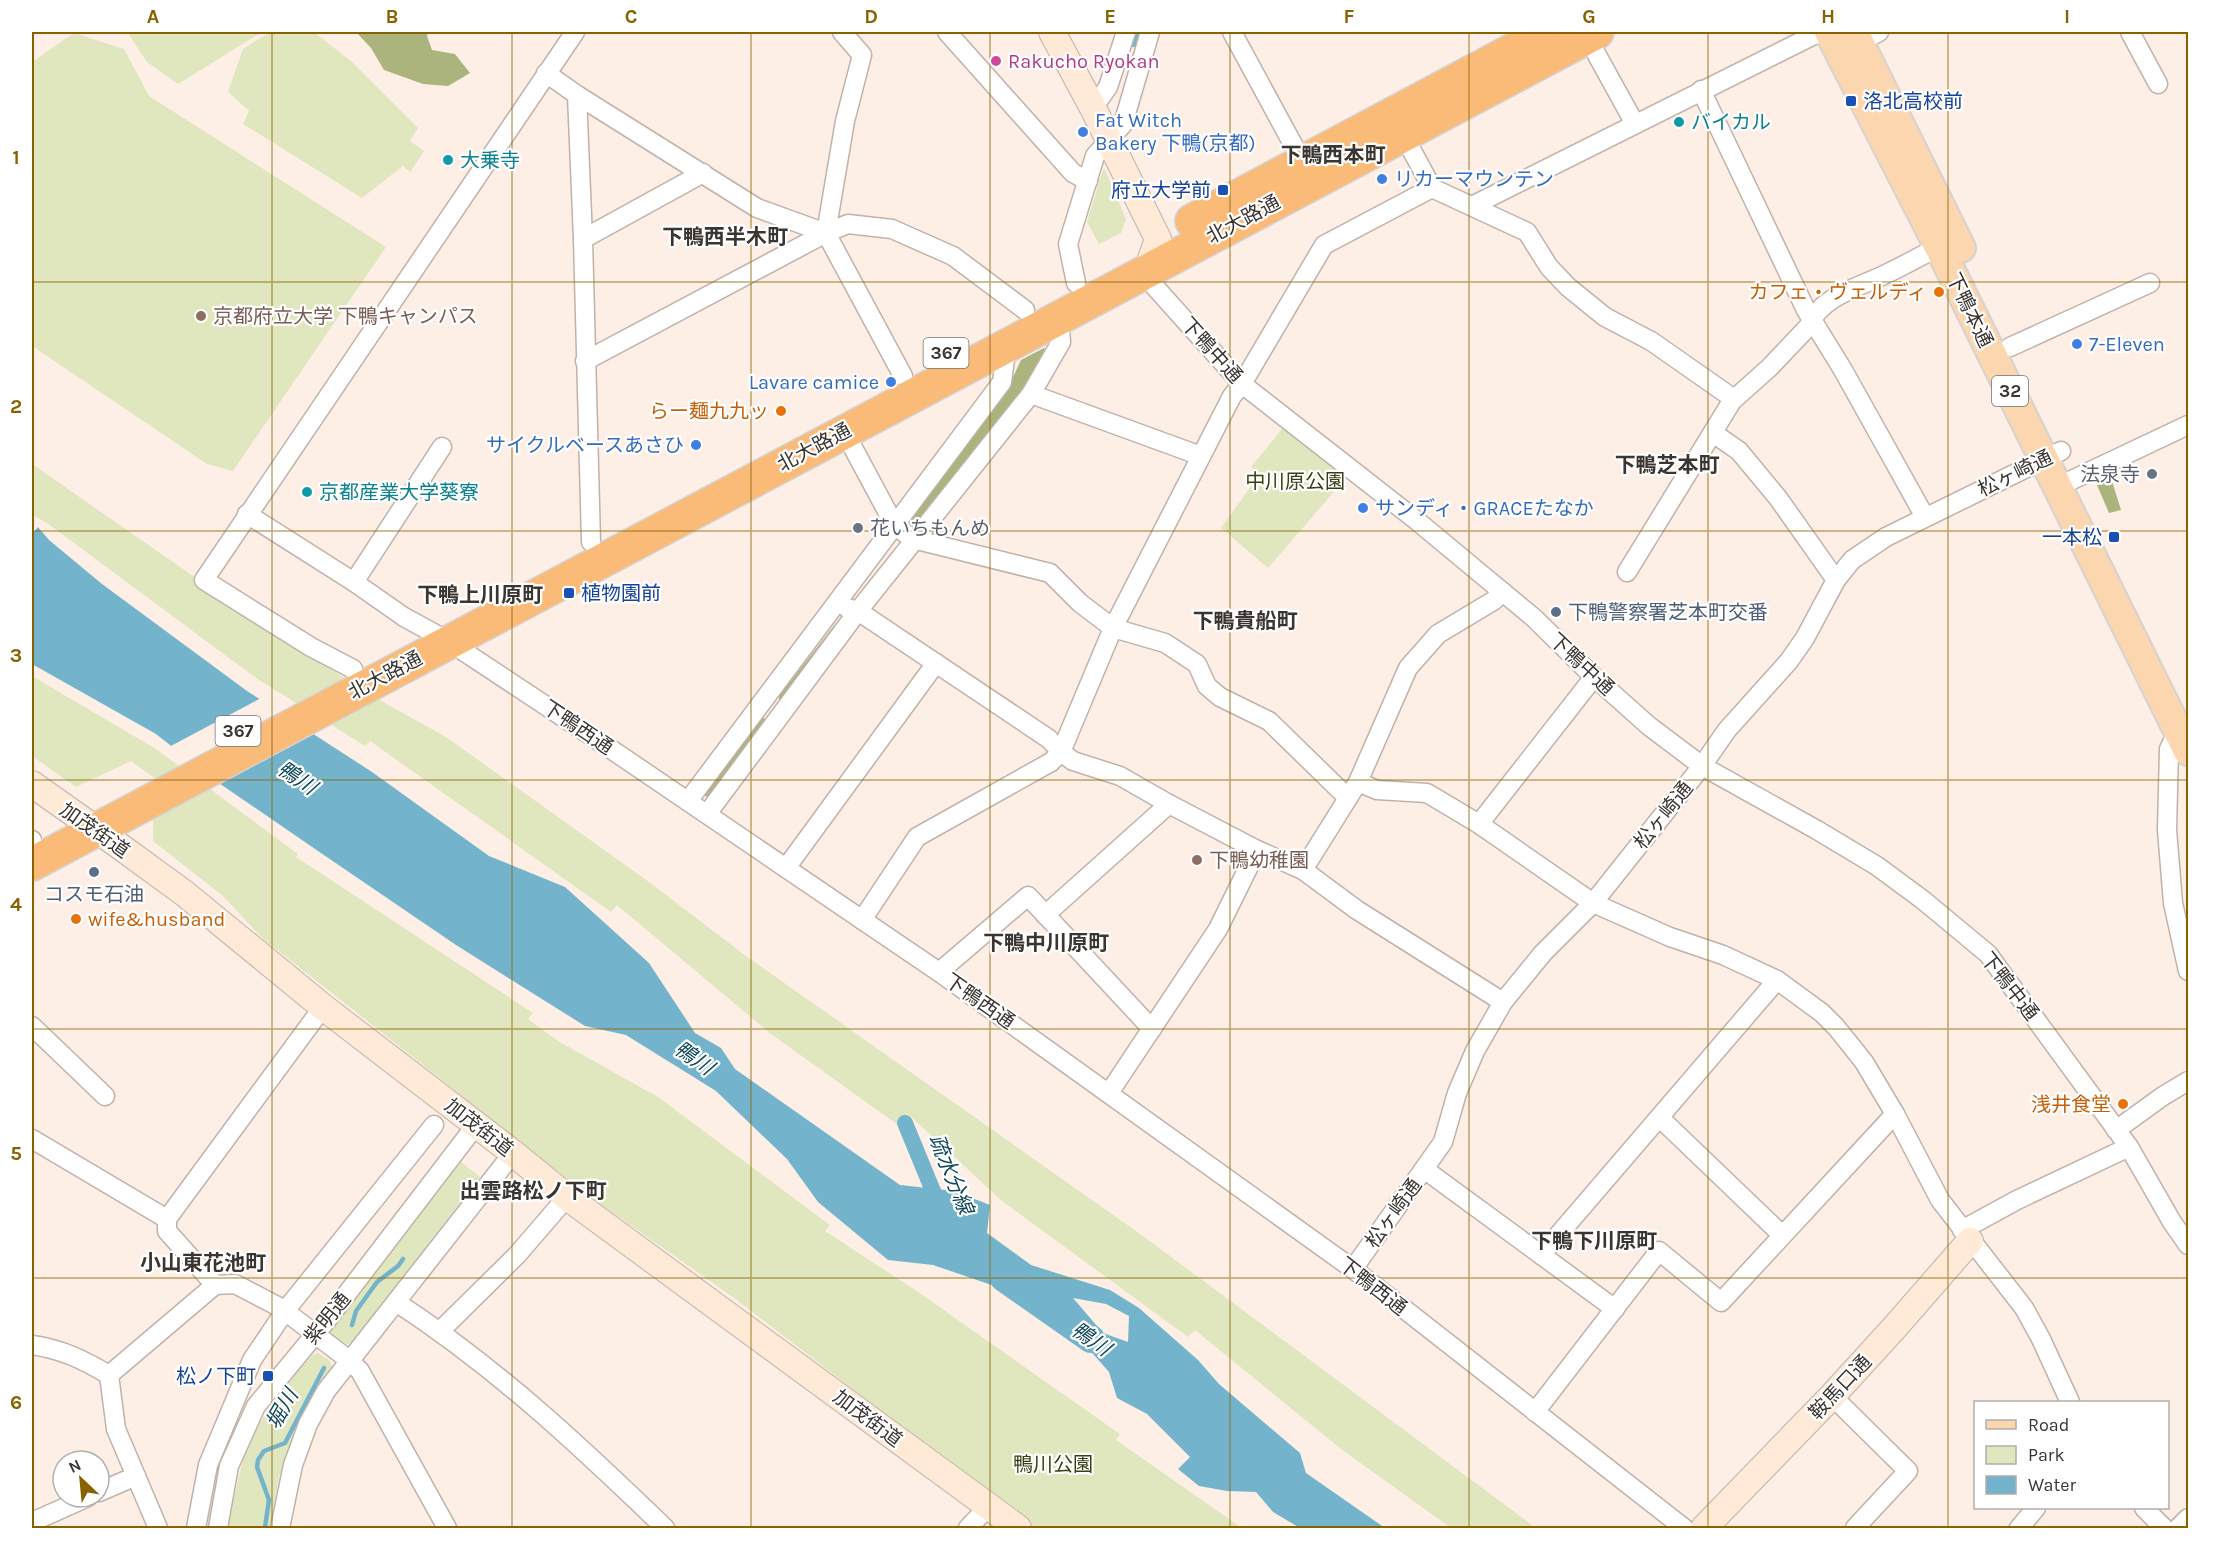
<svg xmlns="http://www.w3.org/2000/svg" width="2220" height="1560" font-family="Karla,'Noto Sans JP',sans-serif">
<style>
.green{fill:#e0e7be}
.forest{fill:#acb47d}
.water{fill:#73b4cc;fill-rule:evenodd}
.pier{fill:#fdefe5}
.lines{fill:none;stroke-linecap:round;stroke-linejoin:round}
.stream{stroke:#73b4cc;stroke-width:4.5}
.canal{stroke:#73b4cc;stroke-width:16}
.river{stroke:#73b4cc;stroke-width:28}
.street-casing{stroke:#c0b2a9;stroke-width:21}
.secondary-casing{stroke:#c0b2a9;stroke-width:28}
.primary-casing{stroke:#d4d3d2;stroke-width:32}
.highway-casing{stroke:#d4d3d2;stroke-width:36}
.street{stroke:#fff;stroke-width:18}
.secondary{stroke:#feead6;stroke-width:26}
.primary{stroke:#fcd6ae;stroke-width:28}
.highway{stroke:#faba78;stroke-width:33}
.grid{fill:none;stroke:#896200;stroke-width:1.5;stroke-opacity:0.55}
.hotel-dot{fill:#d1479c;stroke:#fff;stroke-width:2}
.transit-dot{fill:#1a4fb4;stroke:#fff;stroke-width:2}
.culture-dot{fill:#0f9aa8;stroke:#fff;stroke-width:2}
.shop-dot{fill:#3f7fe0;stroke:#fff;stroke-width:2}
.food-dot{fill:#e8710a;stroke:#fff;stroke-width:2}
.education-dot{fill:#8d6e63;stroke:#fff;stroke-width:2}
.worship-dot{fill:#6b7280;stroke:#fff;stroke-width:2}
.service-dot{fill:#5c6f8a;stroke:#fff;stroke-width:2}
.labels{text-anchor:middle;stroke-width:4.5;stroke-linejoin:round;paint-order:stroke}
.shield{fill:#fff;stroke:#75726f;stroke-width:1.5}
.shield-label{font-size:18px;font-weight:bold;fill:#3a3531}
.hotel-label{font-size:20px;fill:#b23c85;stroke:#fff;text-anchor:start}
.transit-label{font-size:20px;fill:#164399;stroke:#fff;text-anchor:end}
.shop-label{font-size:20px;fill:#366cbe;stroke:#fff;text-anchor:start}
.culture-label{font-size:20px;fill:#0d838f;stroke:#fff;text-anchor:start}
.street-label{font-size:20px;fill:#3a3531;stroke:#fff}
.food-label{font-size:20px;fill:#c56008;stroke:#fff;text-anchor:end}
.education-label{font-size:20px;fill:#785e54;stroke:#fff;text-anchor:start}
.worship-label{font-size:20px;fill:#5b616d;stroke:#fff;text-anchor:end}
.park-label{font-size:20px;fill:#3b3f15;stroke:#fff}
.service-label{font-size:20px;fill:#4e5e75;stroke:#fff;text-anchor:start}
.neighbourhood-label{font-size:21px;font-weight:bold;fill:#3a3531;stroke:#fff}
.water-label{font-size:21px;font-style:italic;fill:#10485a;stroke:#fff}
.neatline{fill:none;stroke:#896200;stroke-width:2}
.grid-label{font-size:20px;text-anchor:middle;font-weight:bold;fill:#896200}
</style>
<rect width="100%" height="100%" fill="#fdefe5"/>
<!-- green -->
<g class="green">
<polygon points="127,32 262,32 178,84 147,62"/>
<polygon points="270,32 314,32 352,62 418,128 410,141 424,151 410,172 403,166 362,198 243,124 249,111 228,92 243,49"/>
<polygon points="74,33 124,49 149,96 386,247 233,471 207,464 32,346 32,62"/>
<polygon points="1103,170 1105,170 1126,219 1121,233 1099,244 1087,222"/>
<polygon points="1286,424 1344,471 1345,479 1268,568 1221,528 1260,474 1251,467"/>
<polygon points="32,464 301,651 385,703 446,737 649,882 746,956 1143,1236 1536,1528 1451,1528 1341,1449 1195,1330 1188,1337 1002,1201 908,1114 898,1125 771,1034 617,905 611,912 370,741 365,746 256,678 47,523 32,515"/>
<polygon points="32,676 156,749 298,854 296,857 533,1013 528,1019 558,1041 658,1097 830,1225 825,1231 918,1292 1120,1434 1116,1440 1242,1528 1034,1528 734,1298 589,1196 262,938 223,896 153,841 153,817 185,800 131,761 76,787 32,756"/>
<polygon points="461,1162 480,1177 351,1344 344,1345 331,1335 331,1329"/>
<path d="M318,1353L329,1360L332,1367L301,1418L279,1477L270,1528H228C233,1507 236,1485 242,1464C253,1424 285,1385 313,1355Z"/>
</g>
<!-- forest -->
<g class="forest">
<polygon points="356,32 428,32 427,36 432,50 455,54 470,73 448,86 423,84 384,70 371,48"/>
<polygon points="1044,348 1045,349 1018,398 916,524 909,520 1006,392 1021,360"/>
<polygon points="2111,478 2121,510 2109,513 2097,485"/>
<polygon points="836,623 838,624 781,704 779,702 779,696"/>
<polygon points="763,717 768,722 710,798 703,795 759,718"/>
</g>
<!-- water -->
<path class="water" d="M38,527L49,540L102,584L247,691L372,772L489,856L565,887L649,963L695,1033L721,1048L735,1069L900,1185L954,1191L990,1205L987,1233L1031,1265L1110,1290L1139,1308L1198,1360L1219,1384L1300,1453L1306,1473L1385,1528H1300L1273,1512L1256,1492L1227,1491L1199,1486L1178,1469L1190,1457L1147,1414L1117,1398L1109,1372L1050,1305L933,1265L888,1260L818,1202L787,1159L716,1091L626,1035L585,1026L456,945L318,851L213,779L156,734L32,664V534ZM1073,1298L1106,1304L1129,1316L1128,1342L1103,1333Z"/>
<!-- pier -->
<polygon class="pier" points="263,697 315,732 217,785 169,747"/>
<g class="lines">
<!-- stream -->
<g class="stream">
<polyline points="352,1325 356,1311 377,1282 398,1266 403,1259"/>
<polyline points="265,1527 269,1500 257,1467 258,1460 264,1451 285,1443 324,1368"/>
</g>
<!-- canal -->
<g class="canal">
<polyline points="1134,39 1136,32"/>
<polyline points="905,1123 940,1208"/>
</g>
<!-- river -->
<polyline class="river" points="1004,1278 1091,1339"/>
<!-- street casing -->
<g class="street-casing">
<g id="street">
<polyline points="842,32 862,55 845,121 826,233 903,376"/>
<polyline points="947,32 1073,173 1088,181"/>
<polyline points="1232,32 1302,161"/>
<polyline points="2130,32 2158,84"/>
<polyline points="1587,37 1635,124"/>
<polyline points="1860,42 1879,32"/>
<polyline points="546,73 577,95 757,208 826,233"/>
<polyline points="1701,90 1806,310 1843,370 1925,517"/>
<polyline points="577,95 583,239 591,542"/>
<polyline points="1093,108 1108,87 1126,32"/>
<polyline points="1403,134 1432,188 1527,232 1549,267 1568,287 1605,317 1651,341 1734,399"/>
<polyline points="1432,188 1324,245 1242,384 1232,396 1113,628 1061,752 1073,761 1120,776 1169,804 1257,850 1303,870 1357,910 1503,1002"/>
<polyline points="1472,206 1820,32"/>
<polyline points="583,239 703,173"/>
<polyline points="1147,270 1155,287 1242,384 1416,520 1534,618 1594,677 1649,726 1702,766 1817,830 1877,866 1923,900 1988,954 2129,1147 2172,1222 2188,1245"/>
<polyline points="1076,283 1068,244 1095,156 1123,124 1150,32"/>
<polyline points="2010,347 2150,283"/>
<polyline points="585,361 826,233 848,224 892,229 953,256 1025,310"/>
<polyline points="1031,394 1201,456"/>
<polyline points="844,431 895,526 913,539 1050,573 1080,603 1113,628 1165,643 1197,664 1207,686 1220,697 1269,721 1348,798"/>
<polyline points="1713,433 1739,451 1778,498 1836,580"/>
<polyline points="2057,487 2188,425"/>
<polyline points="247,514 354,582 404,617 448,641 596,739 939,972 1353,1269 1684,1528"/>
<path d="M1627,572L1732,401L1769,368L1808,327C1821,295 1861,287 1888,273C1905,265 1922,255 1939,247"/>
<polyline points="354,582 442,447"/>
<polyline points="847,608 858,611 1049,739 1061,752 1051,762 917,837 862,920"/>
<polyline points="353,669 311,647 204,580 575,32"/>
<polyline points="2182,727 2178,730 2169,749 2167,830 2173,903 2188,971"/>
<polyline points="1358,782 1377,790 1427,793 1479,824 1593,903 1670,937 1723,955 1777,980 1822,1013 1836,1027 1864,1062 1895,1114 1940,1200 2024,1308 2041,1339 2070,1402"/>
<polyline points="688,801 1002,382 1007,345"/>
<polyline points="707,814 858,611 1031,394 1061,342 1059,317"/>
<polyline points="1479,824 1594,677"/>
<polyline points="32,840 32,841"/>
<polyline points="786,868 936,663"/>
<polyline points="1303,870 1358,782 1408,668 1438,634 1493,601 1503,592"/>
<polyline points="1045,915 1169,804"/>
<polyline points="939,972 1028,896 1152,1029"/>
<polyline points="323,1007 167,1219 167,1231 215,1285 235,1284 281,1308 349,1360 360,1371 447,1528"/>
<polyline points="32,1026 105,1096"/>
<polyline points="1109,1093 1218,929 1257,850"/>
<polyline points="1660,1118 1782,1235"/>
<polyline points="2116,1130 2163,1096 2188,1081"/>
<polyline points="32,1139 167,1219"/>
<polyline points="1424,1169 1615,1309"/>
<polyline points="1962,1230 2017,1200 2129,1147"/>
<polyline points="1541,1255 1777,980"/>
<polyline points="1353,1269 1443,1142 1457,1093 1475,1051 1503,1002 1543,953 1593,903 1702,766 1727,730 1789,661 1805,638 1836,580 1852,560 1886,537 2061,451"/>
<path d="M396,1302C497,1368 579,1445 665,1528"/>
<polyline points="440,1331 517,1255 567,1197"/>
<path d="M32,1345C61,1349 84,1360 109,1375L116,1429L158,1528"/>
<polyline points="109,1375 215,1285"/>
<polyline points="1832,1396 1908,1471 1855,1528"/>
<polyline points="1535,1412 1659,1251 1721,1302 1895,1114"/>
<polyline points="99,1492 136,1476"/>
<polyline points="2144,1508 2164,1528"/>
<polyline points="32,1522 88,1497"/>
<polyline points="196,1528 208,1465 252,1360 285,1311 434,1125"/>
<polyline points="218,1528 229,1466 256,1406 326,1321 476,1125"/>
<polyline points="280,1528 293,1465 308,1424 326,1391 513,1153"/>
<polyline points="968,1528 988,1507"/>
<polyline points="2019,1528 2036,1508"/>
<polyline points="2178,1528 2188,1518"/>
</g>
</g>
<!-- secondary casing -->
<g class="secondary-casing">
<g id="secondary">
<polyline points="1052,32 1093,108 1158,239 1147,270"/>
<polyline points="32,784 114,842 184,893 323,1007 513,1153 567,1197 1018,1528"/>
<polyline points="1704,1528 1832,1396 1895,1327 1970,1241"/>
</g>
</g>
<!-- primary casing -->
<g class="primary-casing">
<g id="primary">
<polyline points="1829,32 1939,247 2188,751"/>
<polyline points="1854,32 1961,248"/>
</g>
</g>
<!-- highway casing -->
<g class="highway-casing">
<g id="highway">
<polyline points="1192,221 1547,32"/>
<polyline points="32,864 1597,32"/>
</g>
</g>
<!-- street -->
<use href="#street" class="street"/>
<!-- secondary -->
<use href="#secondary" class="secondary"/>
<!-- primary -->
<use href="#primary" class="primary"/>
<!-- highway -->
<use href="#highway" class="highway"/>
</g>
<!-- grid -->
<path class="grid" d="M272,32V1528M512,32V1528M751,32V1528M990,32V1528M1230,32V1528M1469,32V1528M1708,32V1528M1948,32V1528M32,282H2188M32,531H2188M32,780H2188M32,1029H2188M32,1278H2188"/>
<!-- markers -->
<circle class="hotel-dot" cx="996" cy="61" r="6"/>
<g class="transit-dot">
<rect x="1845" y="95" width="12" height="12" rx="3"/>
<rect x="1217" y="184" width="12" height="12" rx="3"/>
<rect x="2108" y="531" width="12" height="12" rx="3"/>
<rect x="563" y="587" width="12" height="12" rx="3"/>
<rect x="262" y="1370" width="12" height="12" rx="3"/>
</g>
<g class="culture-dot">
<circle cx="1679" cy="122" r="6"/>
<circle cx="448" cy="160" r="6"/>
<circle cx="307" cy="492" r="6"/>
</g>
<g class="shop-dot">
<circle cx="1083" cy="132" r="6"/>
<circle cx="1382" cy="179" r="6"/>
<circle cx="2077" cy="344" r="6"/>
<circle cx="891" cy="382" r="6"/>
<circle cx="696" cy="445" r="6"/>
<circle cx="1363" cy="508" r="6"/>
</g>
<g class="food-dot">
<circle cx="1939" cy="292" r="6"/>
<circle cx="781" cy="411" r="6"/>
<circle cx="76" cy="919" r="6"/>
<circle cx="2123" cy="1104" r="6"/>
</g>
<g class="education-dot">
<circle cx="201" cy="316" r="6"/>
<circle cx="1197" cy="860" r="6"/>
</g>
<g class="worship-dot">
<circle cx="2152" cy="474" r="6"/>
<circle cx="858" cy="528" r="6"/>
</g>
<g class="service-dot">
<circle cx="1556" cy="612" r="6"/>
<circle cx="94" cy="872" r="6"/>
</g>
<g class="labels">
<!-- shield labels -->
<g class="shield">
<rect x="923.5" y="338" width="45" height="30" rx="4.5"/>
<rect x="1992" y="376" width="36" height="30" rx="4.5"/>
<rect x="215.5" y="716" width="45" height="30" rx="4.5"/>
</g>
<g class="shield-label">
<text x="946" y="359">367</text>
<text x="2010" y="397">32</text>
<text x="238" y="737">367</text>
</g>
<!-- hotel labels -->
<g class="hotel-label">
<text x="1008" y="68">Rakucho Ryokan</text>
</g>
<!-- transit labels -->
<g class="transit-label">
<text x="1863" y="108" text-anchor="start">洛北高校前</text>
<text x="1211" y="197">府立大学前</text>
<text x="2102" y="544">一本松</text>
<text x="581" y="600" text-anchor="start">植物園前</text>
<text x="256" y="1383">松ノ下町</text>
</g>
<!-- shop labels -->
<g class="shop-label">
<text x="1095" y="127">Fat Witch<tspan x="1095" dy="23">Bakery 下鴨(京都)</tspan></text>
<text x="1394" y="186">リカーマウンテン</text>
<text x="2089" y="351">7-Eleven</text>
<text x="879" y="389" text-anchor="end">Lavare camice</text>
<text x="684" y="452" text-anchor="end">サイクルベースあさひ</text>
<text x="1375" y="515">サンディ・GRACEたなか</text>
</g>
<!-- culture labels -->
<g class="culture-label">
<text x="1691" y="129">バイカル</text>
<text x="460" y="167">大乗寺</text>
<text x="319" y="499">京都産業大学葵寮</text>
</g>
<!-- street labels -->
<g class="street-label">
<text transform="translate(1243 219) rotate(-28)" y="7">北大路通</text>
<text transform="translate(1970 310) rotate(64)" y="7">下鴨本通</text>
<text transform="translate(1212 350) rotate(48)" y="7">下鴨中通</text>
<text transform="translate(814 447) rotate(-28)" y="7">北大路通</text>
<text transform="translate(2015 473) rotate(-26)" y="7">松ヶ崎通</text>
<text transform="translate(1582 664) rotate(43)" y="7">下鴨中通</text>
<text transform="translate(385 675) rotate(-28)" y="7">北大路通</text>
<text transform="translate(578 727) rotate(34)" y="7">下鴨西通</text>
<text transform="translate(1663 815) rotate(-51)" y="7">松ヶ崎通</text>
<text transform="translate(95 830) rotate(35)" y="7">加茂街道</text>
<text transform="translate(2010 986) rotate(52)" y="7">下鴨中通</text>
<text transform="translate(980 1001) rotate(35)" y="7">下鴨西通</text>
<text transform="translate(479 1127) rotate(38)" y="7">加茂街道</text>
<text transform="translate(1393 1213) rotate(-54)" y="7">松ヶ崎通</text>
<text transform="translate(1373 1286) rotate(38)" y="7">下鴨西通</text>
<text transform="translate(327 1318) rotate(-51)" y="7">紫明通</text>
<text transform="translate(1840 1387) rotate(-47)" y="7">鞍馬口通</text>
<text transform="translate(868 1418) rotate(37)" y="7">加茂街道</text>
</g>
<!-- food labels -->
<g class="food-label">
<text x="1927" y="299">カフェ・ヴェルディ</text>
<text x="769" y="418">らー麺九九ッ</text>
<text x="88" y="926" text-anchor="start">wife&amp;husband</text>
<text x="2111" y="1111">浅井食堂</text>
</g>
<!-- education labels -->
<g class="education-label">
<text x="213" y="323">京都府立大学 下鴨キャンパス</text>
<text x="1209" y="867">下鴨幼稚園</text>
</g>
<!-- worship labels -->
<g class="worship-label">
<text x="2140" y="481">法泉寺</text>
<text x="870" y="535" text-anchor="start">花いちもんめ</text>
</g>
<!-- park labels -->
<g class="park-label">
<text x="1295" y="488">中川原公園</text>
<text x="1053" y="1471">鴨川公園</text>
</g>
<!-- service labels -->
<g class="service-label">
<text x="1568" y="619">下鴨警察署芝本町交番</text>
<text x="94" y="901" text-anchor="middle">コスモ石油</text>
</g>
<!-- neighbourhood labels -->
<g class="neighbourhood-label">
<text x="1333" y="162">下鴨西本町</text>
<text x="725" y="244">下鴨西半木町</text>
<text x="1667" y="472">下鴨芝本町</text>
<text x="480" y="602">下鴨上川原町</text>
<text x="1245" y="628">下鴨貴船町</text>
<text x="1046" y="950">下鴨中川原町</text>
<text x="533" y="1198">出雲路松ノ下町</text>
<text x="1594" y="1248">下鴨下川原町</text>
<text x="203" y="1270">小山東花池町</text>
</g>
<!-- water labels -->
<g class="water-label">
<text transform="translate(297 778) rotate(34)" y="7">鴨川</text>
<text transform="translate(694 1058) rotate(35)" y="7">鴨川</text>
<text transform="translate(951 1174) rotate(68)" y="7">疏水分線</text>
<text transform="translate(1091 1339) rotate(35)" y="7">鴨川</text>
<text transform="translate(282 1409) rotate(-60)" y="7">堀川</text>
</g>
</g>
<!-- border -->
<rect width="2220" height="1560" fill="none" stroke="#ffffff" stroke-width="66"/>
<!-- legend -->
<rect x="1974" y="1401" width="195" height="108" fill="#ffffff" stroke="#b0aead" stroke-width="1.5"/>
<rect x="1986" y="1420" width="30" height="9" fill="#fcd6ae" stroke="#b0aead" stroke-width="1.5"/>
<text x="2028" y="1431" font-size="18" fill="#3a3531">Road</text>
<rect x="1986" y="1446" width="30" height="18" fill="#e0e7be" stroke="#b0aead" stroke-width="1.5"/>
<text x="2028" y="1461" font-size="18" fill="#3a3531">Park</text>
<rect x="1986" y="1476" width="30" height="18" fill="#73b4cc" stroke="#b0aead" stroke-width="1.5"/>
<text x="2028" y="1491" font-size="18" fill="#3a3531">Water</text>
<!-- north arrow -->
<g transform="translate(81 1479) rotate(334)"><circle r="28" fill="#ffffff" stroke="#b0aead" stroke-width="1.5"/>
<path d="M0-4.5L10 22L0 15L-10 22Z" fill="#896200"/>
<text y="-9" font-size="16" font-weight="bold" text-anchor="middle" fill="#3a3531">N</text>
</g>
<rect x="33" y="33" width="2154" height="1494" class="neatline"/>
<g class="grid-label">
<text x="153" y="23">A</text>
<text x="392" y="23">B</text>
<text x="631" y="23">C</text>
<text x="871" y="23">D</text>
<text x="1110" y="23">E</text>
<text x="1349" y="23">F</text>
<text x="1589" y="23">G</text>
<text x="1828" y="23">H</text>
<text x="2067" y="23">I</text>
<text x="16" y="164">1</text>
<text x="16" y="413">2</text>
<text x="16" y="662">3</text>
<text x="16" y="911">4</text>
<text x="16" y="1160">5</text>
<text x="16" y="1409">6</text>
</g>
</svg>
